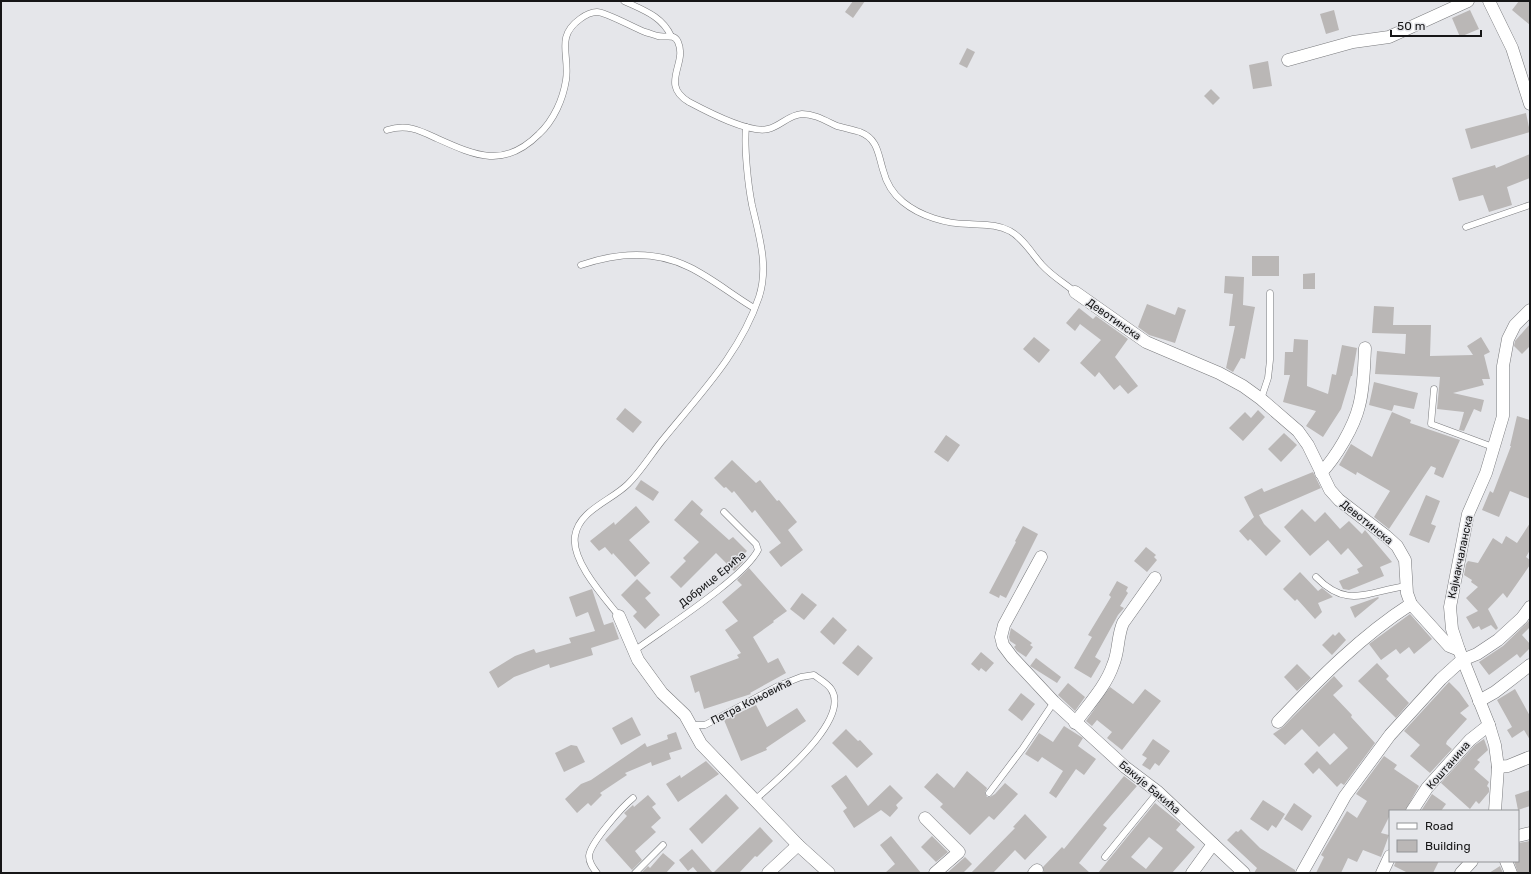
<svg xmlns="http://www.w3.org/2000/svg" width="1531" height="874" font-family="Rubik,sans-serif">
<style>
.building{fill:#bab7b6;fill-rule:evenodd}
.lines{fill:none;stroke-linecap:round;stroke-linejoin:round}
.service-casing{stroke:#797a7d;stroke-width:7}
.minor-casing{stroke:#797a7d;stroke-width:13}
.service{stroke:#fff;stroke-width:6}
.minor{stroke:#fff;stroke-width:12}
.labels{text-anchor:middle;stroke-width:3;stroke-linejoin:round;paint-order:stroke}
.street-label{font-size:11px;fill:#161617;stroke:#e5e6ea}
</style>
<rect width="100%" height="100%" fill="#e5e6ea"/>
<!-- building -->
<g class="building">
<polygon points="853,1 865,1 853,18 845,12"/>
<polygon points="1519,1 1530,1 1530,25 1512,10"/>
<polygon points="1334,10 1339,30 1326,34 1320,14"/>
<polygon points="1470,10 1479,29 1460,37 1452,18"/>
<polygon points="967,48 975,52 967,68 959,64"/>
<polygon points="1268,61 1272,86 1253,89 1249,65"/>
<polygon points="1211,89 1220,98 1213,105 1204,96"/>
<polygon points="1526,113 1530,132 1471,149 1465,129"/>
<polygon points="1530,154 1530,178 1507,187 1512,205 1489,212 1483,195 1459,201 1452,178 1495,165 1496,168"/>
<rect x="1252" y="256" width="27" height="20"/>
<polygon points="1315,273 1315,289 1303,289 1303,274"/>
<polygon points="1225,276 1244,277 1243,305 1255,307 1245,359 1241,358 1233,372 1226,368 1235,326 1229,326 1233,294 1224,293"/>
<polygon points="1147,304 1175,315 1178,307 1186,310 1175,343 1149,335 1138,327"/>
<polygon points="1374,306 1394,307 1393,325 1431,325 1430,356 1473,355 1467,346 1481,337 1490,352 1484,355 1490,379 1482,379 1484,385 1453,393 1484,400 1481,412 1474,409 1464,431 1459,430 1464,412 1437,409 1440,377 1375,374 1377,351 1405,354 1406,334 1372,333"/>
<polygon points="1079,308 1093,319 1096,316 1128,339 1115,357 1138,386 1128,394 1120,385 1114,390 1099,372 1095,377 1080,363 1101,340 1080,324 1075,331 1066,323"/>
<polygon points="1530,324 1530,346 1522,354 1514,346 1515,341"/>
<polygon points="1034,337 1050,350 1039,363 1023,349"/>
<polygon points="1294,339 1308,340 1307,386 1328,394 1332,374 1336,375 1342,345 1357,348 1352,376 1351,376 1341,409 1323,437 1306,426 1316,411 1283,402 1290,375 1284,375 1285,352 1293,352"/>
<polygon points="1374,382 1418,393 1414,409 1394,405 1392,411 1369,405"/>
<polygon points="625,408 642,422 633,433 616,419"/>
<polygon points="1258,410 1265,417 1243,441 1229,428 1245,412 1251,418"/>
<polygon points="1392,412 1411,420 1410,423 1460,440 1443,478 1434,474 1436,468 1431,466 1389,529 1374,517 1390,491 1357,472 1356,475 1339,465 1351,444 1372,457"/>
<polygon points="1517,416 1530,420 1530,499 1510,491 1499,517 1482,510 1490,491 1493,493 1511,446 1510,446"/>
<polygon points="1284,433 1297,445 1281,462 1268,449"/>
<polygon points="946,435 960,445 948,462 934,452"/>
<polygon points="732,460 756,483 760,480 777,501 779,500 797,522 788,530 803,550 781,567 769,552 781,543 755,510 752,513 734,491 732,493 726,487 724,488 714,478"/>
<polygon points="1313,472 1321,488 1259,515 1264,524 1281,541 1266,556 1250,539 1248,541 1239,531 1254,517 1244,497 1262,488 1264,492"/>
<polygon points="641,480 659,492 653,501 635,489"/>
<polygon points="1426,495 1440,501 1431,524 1436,526 1429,543 1409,535"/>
<polygon points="692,500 703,510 700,514 729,540 733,537 747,551 740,558 743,562 734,571 716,553 681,588 670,577 686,561 683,558 699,542 674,520"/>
<polygon points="636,506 650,522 629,540 650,563 635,577 613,553 612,555 605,547 599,551 590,541 614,522 615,525"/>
<polygon points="1302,509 1315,522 1325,512 1340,529 1349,521 1362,534 1365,530 1392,562 1380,567 1384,576 1349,590 1343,589 1339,581 1359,573 1357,569 1363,566 1348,548 1341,555 1328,540 1310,556 1284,527"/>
<polygon points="1530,523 1530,550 1526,557 1530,560 1530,565 1507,598 1503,593 1488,609 1498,628 1496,630 1491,625 1481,630 1479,626 1473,629 1466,617 1478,611 1466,598 1478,587 1471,582 1472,580 1464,575 1466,564 1468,561 1478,563 1493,538 1502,544 1506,536 1517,543"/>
<polygon points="1023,526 1038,534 1006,598 1000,595 999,598 989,593 1016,542 1015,541"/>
<polygon points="1146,547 1156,555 1154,557 1157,560 1147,572 1134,561"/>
<polygon points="749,568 787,611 773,621 774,622 753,637 768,663 778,658 786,673 750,693 751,694 704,709 699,691 695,693 690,676 739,658 737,655 741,653 725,630 738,621 722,602 742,585 737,580"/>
<polygon points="1300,572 1318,591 1322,588 1333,597 1318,603 1322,612 1315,619 1297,599 1295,601 1283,589"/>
<polygon points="637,579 651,593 645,598 660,615 645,629 633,616 637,612 621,595"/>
<polygon points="1117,581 1128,587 1126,591 1128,593 1120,606 1124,608 1118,615 1095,657 1101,661 1091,678 1074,668 1092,637 1088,635 1111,597 1109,595"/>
<polygon points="592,589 604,625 613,622 619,639 591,648 593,655 550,668 549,664 514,677 498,688 489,672 515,656 534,649 536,653 571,643 569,638 595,631 588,612 576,617 569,597"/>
<polygon points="802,593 817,605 804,620 790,609"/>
<polygon points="1378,597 1379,598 1355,618 1350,607"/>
<polygon points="1410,614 1432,639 1414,654 1409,647 1400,654 1396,649 1381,660 1369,644"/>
<polygon points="833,617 847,630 834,645 820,632"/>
<polygon points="1530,620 1530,627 1522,635 1530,644 1530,648 1520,658 1517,654 1489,675 1479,662 1503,646"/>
<polygon points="1011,628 1032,643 1030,645 1033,647 1026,657 1017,651 1014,647 1016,645 1010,641 1009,637"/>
<polygon points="1339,632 1346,640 1332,655 1322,645 1333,634 1335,636"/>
<polygon points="858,645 873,658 858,676 842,663"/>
<polygon points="981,652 994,663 986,672 981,668 979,671 971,664"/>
<polygon points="1036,658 1061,677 1057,683 1030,666"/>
<polygon points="1377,663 1389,676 1386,679 1409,703 1396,718 1358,681"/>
<polygon points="1297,664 1311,678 1297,691 1284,677"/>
<polygon points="1334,676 1343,686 1333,695 1352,715 1351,717 1375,743 1344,785 1341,783 1337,787 1319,768 1313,774 1304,764 1317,751 1330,765 1348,748 1334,733 1319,747 1302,729 1285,745 1273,734 1283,727"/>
<polygon points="1449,682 1459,692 1469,706 1460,713 1467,719 1447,741 1446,744 1452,749 1430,773 1410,756 1420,745 1404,731"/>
<polygon points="1068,683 1085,697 1075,711 1058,695"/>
<polygon points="1110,687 1133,704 1145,689 1161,701 1122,750 1107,738 1112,732 1097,720 1092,726 1086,721"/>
<polygon points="1515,689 1530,716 1530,740 1524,730 1512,738 1507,730 1512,727 1497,700"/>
<polygon points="1021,693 1035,704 1022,721 1008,710"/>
<polygon points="756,705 767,727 797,708 806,721 766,748 767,750 741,761 724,720"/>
<polygon points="632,717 641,735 621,745 612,728"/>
<polygon points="1064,726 1083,738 1078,746 1096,759 1084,775 1076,769 1056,798 1049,793 1063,771 1042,757 1038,762 1025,754 1039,733 1053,742"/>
<polygon points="846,729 858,741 860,740 873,754 857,768 832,743"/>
<polygon points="676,732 682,749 669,753 671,759 652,766 651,762 625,773 627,775 600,793 602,795 591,806 588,803 577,813 565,799 581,784 591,780 645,743 647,747 668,739 667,735"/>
<polygon points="1153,739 1170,751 1159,766 1155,763 1150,770 1142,765 1147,758 1142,755"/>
<polygon points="1484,739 1488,750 1477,760 1480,762 1474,769 1489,782 1487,786 1489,788 1489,792 1479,804 1476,801 1470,809 1441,783 1475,745"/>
<polygon points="571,745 577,746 585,762 564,772 555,753"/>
<polygon points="1384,756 1397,765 1394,769 1419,786 1405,811 1390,811 1390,815 1381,833 1389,835 1381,857 1363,850 1357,862 1348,858 1341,873 1316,873 1324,857 1321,855 1347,811 1357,818 1367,801 1356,794"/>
<polygon points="706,761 719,774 678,802 666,784 680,775 681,778"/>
<polygon points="967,771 987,788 985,793 987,797 990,797 995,794 1005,783 1018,794 994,820 989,816 970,835 940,807 943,804 924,787 937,773 954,788"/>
<polygon points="846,775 868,806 890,785 903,798 896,805 898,808 890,817 881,810 854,828 843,811 847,808 831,786"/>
<polygon points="1124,776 1137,786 1103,825 1107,828 1079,863 1090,873 1044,873 1043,867 1062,847 1064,849"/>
<polygon points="1530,790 1530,806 1518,810 1515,795"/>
<polygon points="726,794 739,808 702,844 689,829"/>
<polygon points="1432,794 1446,804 1441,811 1421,811"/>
<polygon points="648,795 656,804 652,807 661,818 651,827 656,832 635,851 642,860 632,870 605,840 627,816 624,813 633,805 634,807"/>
<polygon points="1263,800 1285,814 1276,828 1272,825 1268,831 1250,819"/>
<path d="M1155,803L1181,824L1176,830L1195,847L1172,873H1098ZM1149,837L1163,848L1146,869L1131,857Z"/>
<polygon points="1294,803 1312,816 1302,831 1284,819"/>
<polygon points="1025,814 1047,837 1025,860 1015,850 993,873 971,873 1015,828 1013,827"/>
<polygon points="760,827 773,841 757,857 755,856 739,873 698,873 693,867 688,871 679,860 692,849 713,873"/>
<polygon points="1241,829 1260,848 1295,870 1295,873 1254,873 1257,868 1227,840 1236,831 1238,832"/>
<polygon points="891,836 921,873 885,873 895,864 880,845"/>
<polygon points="932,836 948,852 936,862 921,847"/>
<polygon points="1530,841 1530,873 1518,873 1514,861 1518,861 1518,843"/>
<polygon points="663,853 675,863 666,873 641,873 648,866 650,868"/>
<polygon points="965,857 972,864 963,873 947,873"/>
<polygon points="1396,861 1439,861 1433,873 1408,873 1394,866"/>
<polygon points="1500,866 1503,873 1489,873"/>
</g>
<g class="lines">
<!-- service casing -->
<g class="service-casing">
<g id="service">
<path d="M624,1C643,10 662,16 671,36"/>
<path d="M387,130C407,124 419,130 436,138C476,156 504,169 539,134C554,120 563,99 566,80C570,55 555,37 580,19C584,16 591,12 597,12C606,12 634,28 645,32C649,33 654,35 658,36C666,38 674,33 678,42C688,64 659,84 689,102C706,111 749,134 768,129C781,126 788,115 802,114C815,114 826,121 837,126C845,128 853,130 860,132C878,139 878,154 883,170C886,182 893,194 903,202C920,216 946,224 969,224C983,225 997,224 1010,231C1024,239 1032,254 1042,265C1052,276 1064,283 1075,292"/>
<polyline points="1466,227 1530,205"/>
<path d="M581,265C616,253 655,250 689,267C712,278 732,295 754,308"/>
<polyline points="1434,389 1431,424 1493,447"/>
<polyline points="1261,399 1268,378 1270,360 1270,293"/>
<path d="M1316,577C1348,610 1368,591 1407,586"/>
<path d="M619,616C604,597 571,561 575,536C579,510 611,501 628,484C641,471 650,456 661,442C698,396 740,354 759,297C769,266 759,236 752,205C748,185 744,147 746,127"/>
<path d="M634,651C662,630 744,578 758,550L756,544L724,512"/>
<path d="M692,725H705L778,686L801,677L814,675C819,679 827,683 831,689C852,720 775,781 755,800"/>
<polyline points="989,793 1023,748 1054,702"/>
<polyline points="1105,857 1158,792"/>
<path d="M597,873C593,868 589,863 589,856C590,843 623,806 633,798"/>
<polyline points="635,873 663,845"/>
</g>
</g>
<!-- minor casing -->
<g class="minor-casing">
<g id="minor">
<polyline points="1489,1 1512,48 1530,104"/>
<polyline points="1288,60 1353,42 1389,37 1468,1"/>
<polyline points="1075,292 1146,342 1219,373 1243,386 1261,399 1298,431 1308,445 1330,490 1339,500 1386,536 1397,546 1405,560 1407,593 1411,604 1449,646 1459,650"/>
<path d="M1321,473C1336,457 1354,427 1359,406C1364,388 1364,367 1365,348"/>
<polyline points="1041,557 1004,625 1001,637 1003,645 1012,657 1054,702 1125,767 1158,792 1244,873"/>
<polyline points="619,616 638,660 662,693 685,715 701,744 798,845"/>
<polyline points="1479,701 1495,692 1530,665"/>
<path d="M1278,722C1319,679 1361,636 1411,604"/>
<path d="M1075,723C1088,705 1106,686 1113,665C1119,652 1117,637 1123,623L1155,578"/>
<polyline points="1498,767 1508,766 1530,757"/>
<polyline points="1412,811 1427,788 1470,740 1489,725"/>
<polyline points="1495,811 1498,767 1495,745 1489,725 1459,650 1452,629 1450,607 1468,514 1486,473 1503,416 1503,366 1508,339 1515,325 1530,310"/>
<polyline points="925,818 959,852 935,873"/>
<polyline points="1518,836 1530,833"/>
<polyline points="1506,861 1511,873"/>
<polyline points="768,873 798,845 829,873"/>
<polyline points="1034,873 1037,870"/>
<polyline points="1192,873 1213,844"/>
<polyline points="1302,873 1345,796 1390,735 1441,679 1462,660 1477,654 1498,640 1522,618 1530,607"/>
<polyline points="1382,873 1390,856"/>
<polyline points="1461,873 1472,861"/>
</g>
</g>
<!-- service -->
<use href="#service" class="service"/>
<!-- minor -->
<use href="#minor" class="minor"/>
</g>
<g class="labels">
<!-- street labels -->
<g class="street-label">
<text transform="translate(1114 319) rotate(35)" y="4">Девотинска</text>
<text transform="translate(1367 522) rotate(39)" y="4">Девотинска</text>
<text transform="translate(1460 557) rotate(-78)" y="4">Кајмакчаланска</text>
<text transform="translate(712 579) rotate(-39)" y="4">Добрице Ерића</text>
<text transform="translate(751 701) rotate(-27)" y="4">Петра Коњовића</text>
<text transform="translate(1448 765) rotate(-49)" y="4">Коштанина</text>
<text transform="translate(1150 787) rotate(40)" y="4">Бакије Бакића</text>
</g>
</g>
<!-- border -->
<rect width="1531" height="874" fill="none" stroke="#161617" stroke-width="4"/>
<!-- legend -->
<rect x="1389" y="810" width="130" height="52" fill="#e5e6ea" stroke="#929396"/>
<rect x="1397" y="823" width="20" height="6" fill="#ffffff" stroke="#929396"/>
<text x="1425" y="830" font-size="12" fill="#161617">Road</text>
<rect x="1397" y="840" width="20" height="12" fill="#bab7b6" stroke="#929396"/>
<text x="1425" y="850" font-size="12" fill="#161617">Building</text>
<!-- scale -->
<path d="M1391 30v6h90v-6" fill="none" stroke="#161617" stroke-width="2"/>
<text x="1397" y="30" font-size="12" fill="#161617" stroke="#e5e6ea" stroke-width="3" paint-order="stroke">50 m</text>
</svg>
